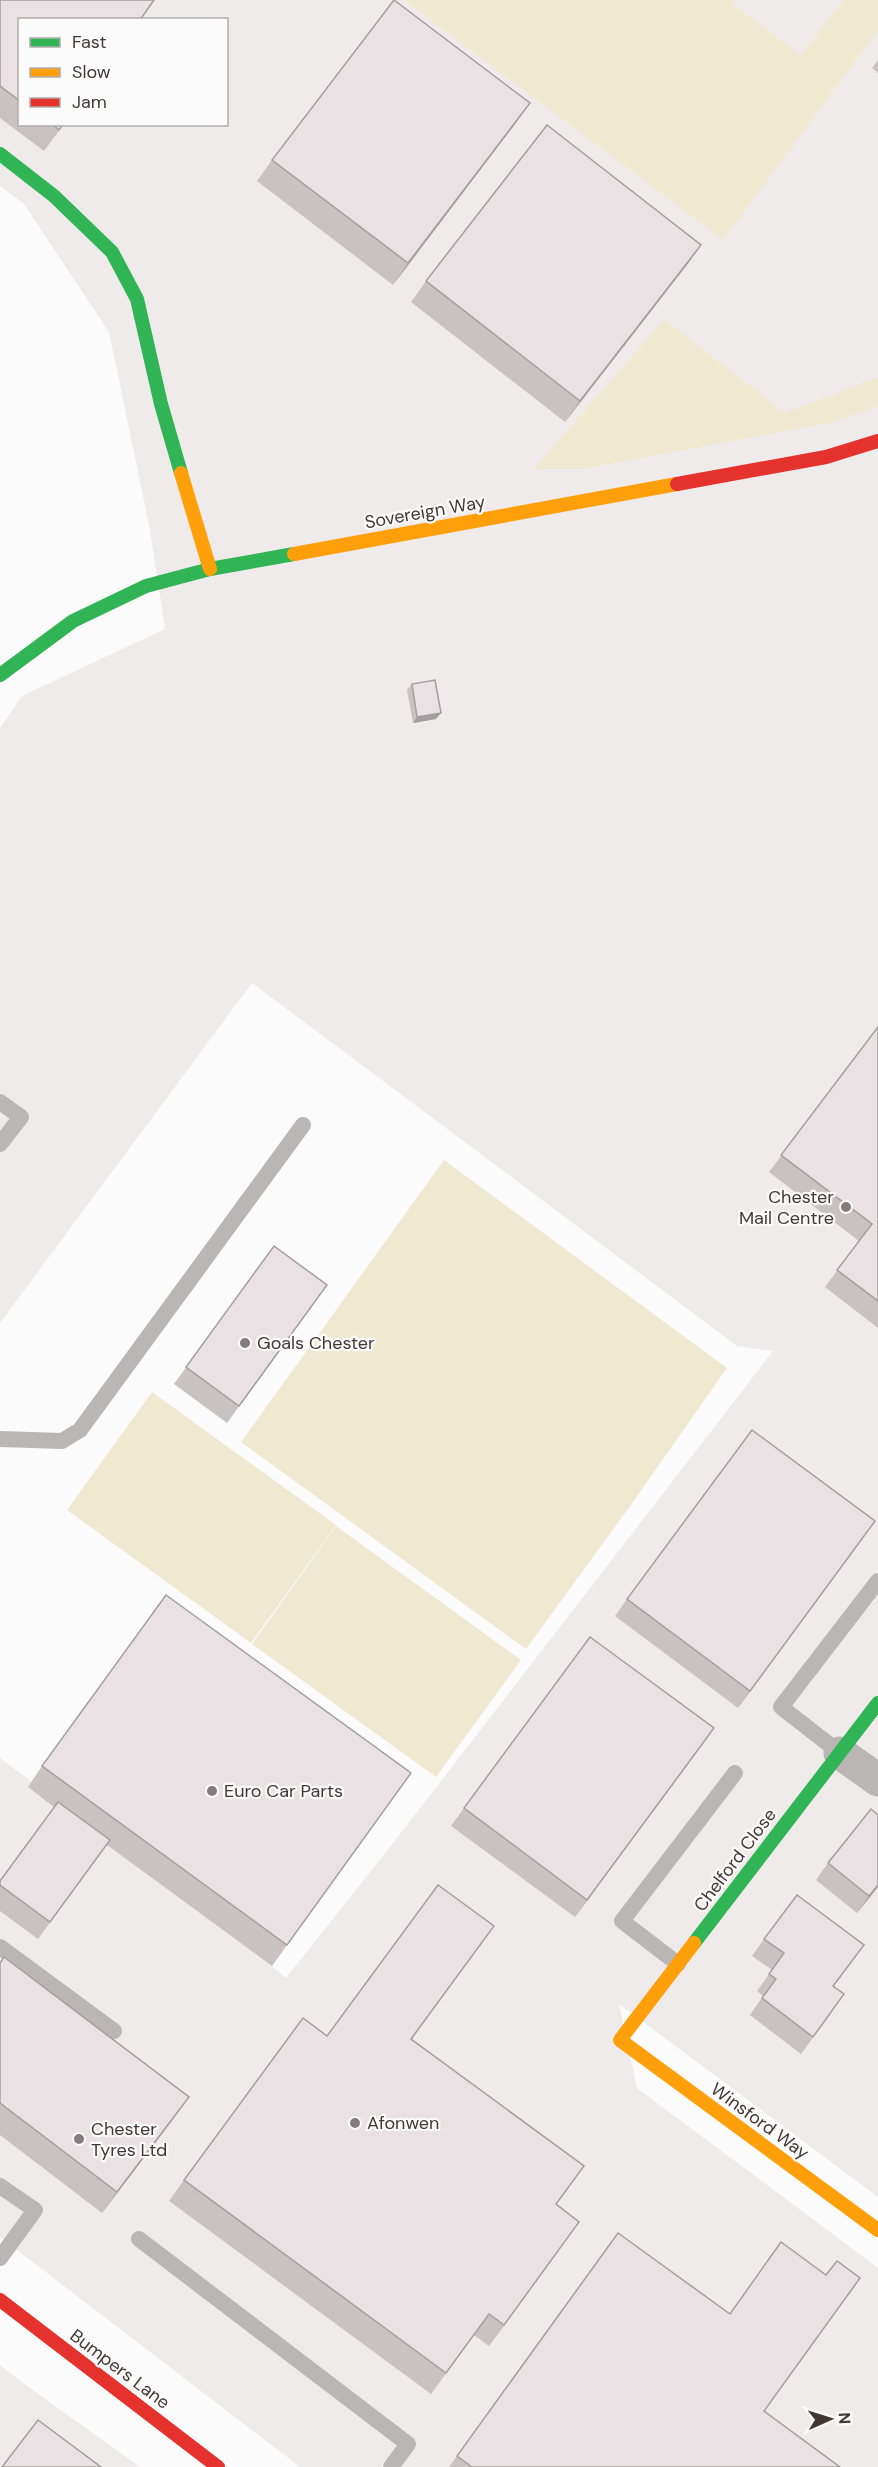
<svg xmlns="http://www.w3.org/2000/svg" width="878" height="2467" font-family="'DM Sans',sans-serif">
<style>
.built{fill:#efebea;fill-rule:evenodd}
.green{fill:#efe9d2}
.lines{fill:none;stroke-linecap:round;stroke-linejoin:round}
.lane{stroke:#b9b6b5;stroke-width:16}
.street{stroke:#b9b6b5;stroke-width:33}
.fast{stroke:#30b455;stroke-width:14}
.slow{stroke:#ff9f0a;stroke-width:14}
.jam{stroke:#e5322d;stroke-width:14}
.wall{fill:#c8c2c3}
.shaded-wall{fill:#a39e9f}
.building{fill:#e9e1e3;stroke:#a39e9f;stroke-width:1.5}
.poi-dot{fill:#837c7a;stroke:#fbfbfb;stroke-width:2}
.labels{text-anchor:middle;stroke-width:4.5;stroke-linejoin:round;paint-order:stroke}
.street-label{font-size:18px;fill:#423734;stroke:#fbfbfb}
.poi-label{font-size:18px;fill:#423734;stroke:#fbfbfb;text-anchor:start}
</style>
<rect width="100%" height="100%" fill="#fbfbfb"/>
<!-- built -->
<g class="built">
<path d="M0,0H878V2197L619,2004L637,2088L878,2268V2467H300L0,2237V1758L32,1782L28,1787L272,1966L286,1978L397,1838L773,1351L737,1346L252,983L0,1323V728L22,696L165,629L149,525L109,332L24,204L0,186ZM20,20H226V124H20Z"/>
<polygon points="0,2365 19,2380 140,2467 0,2467"/>
</g>
<!-- green -->
<g class="green">
<polygon points="404,0 734,0 732,3 801,55 843,0 878,0 878,31 723,240"/>
<polygon points="664,319 785,413 878,377 878,406 835,422 583,469 534,469"/>
<polygon points="444,1160 727,1368 628,1509 526,1649 241,1442"/>
<polygon points="152,1392 336,1525 251,1643 67,1510"/>
<polygon points="336,1526 521,1660 436,1777 252,1644"/>
</g>
<g class="lines">
<!-- lane -->
<g class="lane">
<polyline points="0,1102 21,1117 0,1144"/>
<polyline points="0,1439 62,1441 80,1430 303,1125"/>
<polyline points="840,1753 781,1707 878,1581"/>
<polyline points="0,1947 114,2031"/>
<polyline points="678,1964 622,1921 735,1773"/>
<polyline points="0,2186 35,2210 0,2258"/>
<polyline points="139,2239 408,2444 391,2467"/>
</g>
<!-- street -->
<polyline class="street" points="840,1753 878,1780"/>
<!-- fast -->
<g class="fast">
<polyline points="0,154 54,196 112,252 137,299 161,404 181,473"/>
<polyline points="0,675 73,621 146,586 210,569 294,554"/>
<polyline points="694,1943 878,1703"/>
</g>
<!-- slow -->
<g class="slow">
<polyline points="181,473 210,569"/>
<polyline points="294,554 677,484"/>
<polyline points="694,1943 620,2040 878,2230"/>
</g>
<!-- jam -->
<g class="jam">
<polyline points="677,484 826,457 878,441"/>
<polyline points="0,2300 218,2467"/>
</g>
</g>
<!-- wall -->
<g class="wall">
<polygon points="0,0 155,0 140,20 20,20 20,124 64,124 44,151 0,118"/>
<polygon points="878,60 878,73 872,68"/>
<polygon points="530,103 515,124 393,285 257,181 272,160"/>
<polygon points="701,245 686,266 565,422 411,302 426,281"/>
<polygon points="412,684 436,719 413,723 407,690"/>
<polygon points="878,1027 878,1328 825,1287 859,1241 769,1172"/>
<polygon points="274,1246 327,1285 227,1423 174,1384"/>
<polygon points="875,1521 738,1708 615,1616 627,1599"/>
<polygon points="714,1728 575,1917 451,1826 464,1808"/>
<polygon points="42,1766 411,1773 272,1966 107,1845 38,1939 0,1911 0,1881 54,1807 28,1787"/>
<polygon points="828,1863 878,1887 857,1913 816,1880"/>
<polygon points="494,1926 412,2039 584,2166 556,2204 579,2222 489,2346 474,2335 431,2394 169,2201 184,2180"/>
<polygon points="764,1939 852,1962 834,1986 832,2012 801,2054 750,2015 763,1996 757,1991 772,1970 752,1956"/>
<polygon points="0,1963 174,2118 102,2213 0,2135"/>
<polygon points="618,2233 730,2314 826,2275 860,2278 764,2411 840,2467 449,2467"/>
</g>
<!-- shaded-wall -->
<g class="shaded-wall">
<polygon points="530,103 515,124 393,285 408,263"/>
<polygon points="701,245 686,266 565,422 580,401"/>
<polygon points="441,713 436,719 413,723 417,717"/>
<polygon points="875,1521 863,1538 738,1708 750,1691"/>
<polygon points="714,1728 702,1745 575,1917 587,1900"/>
<polygon points="878,1885 878,1887 857,1913 869,1896"/>
<polygon points="189,2097 174,2118 102,2213 117,2192"/>
<polygon points="579,2222 564,2243 489,2346 504,2325"/>
</g>
<!-- building -->
<g class="building">
<polygon points="0,0 154,0 140,20 20,20 20,101 0,86"/>
<polygon points="394,0 530,103 408,263 272,160"/>
<polygon points="52,124 63,124 59,130"/>
<polygon points="547,125 701,245 580,401 426,281"/>
<polygon points="435,680 441,713 417,717 412,684"/>
<polygon points="878,1027 878,1301 837,1270 872,1224 781,1155"/>
<polygon points="274,1246 327,1285 239,1406 186,1367"/>
<polygon points="752,1430 875,1521 750,1691 627,1599"/>
<polygon points="166,1595 411,1773 287,1945 42,1766"/>
<polygon points="590,1637 714,1728 587,1900 464,1808"/>
<polygon points="58,1802 110,1840 50,1922 0,1885 0,1881"/>
<polygon points="871,1809 878,1815 878,1885 869,1896 828,1863"/>
<polygon points="438,1885 494,1926 411,2039 584,2166 556,2204 579,2222 504,2325 489,2314 446,2373 184,2180 303,2018 327,2036"/>
<polygon points="797,1895 864,1945 833,1986 844,1994 813,2037 762,1998 776,1979 769,1974 784,1953 764,1939"/>
<polygon points="4,1957 189,2097 117,2192 0,2103 0,1963"/>
<polygon points="618,2233 730,2314 781,2242 826,2275 837,2261 860,2278 764,2411 840,2467 472,2467 457,2456"/>
<polygon points="38,2420 101,2467 2,2467"/>
</g>
<!-- markers -->
<g class="poi-dot">
<circle cx="846" cy="1207" r="6"/>
<circle cx="245" cy="1343" r="6"/>
<circle cx="212" cy="1791" r="6"/>
<circle cx="355" cy="2123" r="6"/>
<circle cx="79" cy="2139" r="6"/>
</g>
<g class="labels">
<!-- street labels -->
<g class="street-label">
<text transform="translate(425 512) rotate(-10)" y="6">Sovereign Way</text>
<text transform="translate(735 1860) rotate(-53)" y="6">Chelford Close</text>
<text transform="translate(760 2121) rotate(36)" y="6">Winsford Way</text>
<text transform="translate(120 2369) rotate(37)" y="6">Bumpers Lane</text>
</g>
<!-- poi labels -->
<g class="poi-label">
<text x="834" y="1203" text-anchor="end">Chester<tspan x="834" dy="21">Mail Centre</tspan></text>
<text x="257" y="1349">Goals Chester</text>
<text x="224" y="1797">Euro Car Parts</text>
<text x="367" y="2129">Afonwen</text>
<text x="91" y="2135">Chester<tspan x="91" dy="21">Tyres Ltd</tspan></text>
</g>
</g>
<!-- legend -->
<rect x="18" y="18" width="210" height="108" fill="#fbfbfb" stroke="#b1adab" stroke-width="1.5"/>
<rect x="30" y="38" width="30" height="9" fill="#30b455" stroke="#b1adab" stroke-width="1.5"/>
<text x="72" y="48" font-size="18" fill="#423734">Fast</text>
<rect x="30" y="68" width="30" height="9" fill="#ff9f0a" stroke="#b1adab" stroke-width="1.5"/>
<text x="72" y="78" font-size="18" fill="#423734">Slow</text>
<rect x="30" y="98" width="30" height="9" fill="#e5322d" stroke="#b1adab" stroke-width="1.5"/>
<text x="72" y="108" font-size="18" fill="#423734">Jam</text>
<!-- north arrow -->
<g transform="translate(830 2419) rotate(87)" stroke="#fbfbfb" stroke-width="4.5" paint-order="stroke">
<path d="M0-4.5L10 22L0 15L-10 22Z" fill="#423734"/>
<text y="-9" font-size="16" font-weight="bold" text-anchor="middle" fill="#423734">N</text>
</g>
</svg>
